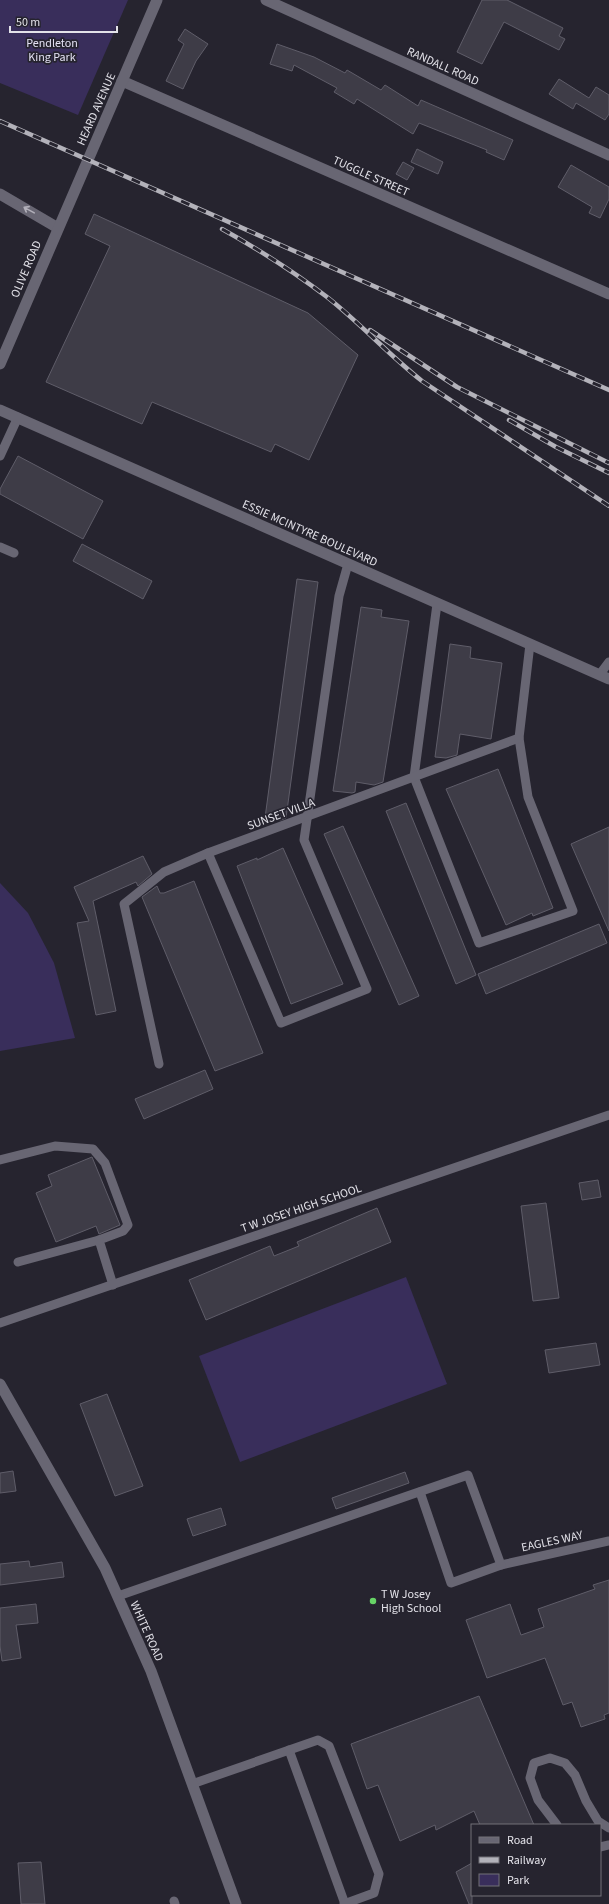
<svg xmlns="http://www.w3.org/2000/svg" width="609" height="1904" font-family="'Source Sans 3',sans-serif">
<style>
.green{fill:#392e5b}
.building{fill:#3e3c47;stroke:#5f5d69}
.lines{fill:none;stroke-linecap:round;stroke-linejoin:round}
.service{stroke:#686673;stroke-width:9}
.minor{stroke:#686673;stroke-width:11}
.tertiary{stroke:#686673;stroke-width:11}
.rail-casing{stroke:#b3b2ba;stroke-width:4.5}
.rail{stroke:#26242f;stroke-width:3;stroke-dasharray:9;stroke-linecap:butt}
.oneway{stroke:#b2b0ba}
.poi-dot{fill:#67d466;stroke:#26242f;stroke-width:1.5}
.labels{text-anchor:middle;stroke-width:3.5;stroke-linejoin:round;paint-order:stroke}
.park-label{font-size:12px;fill:#e4e2f4;stroke:#26242f}
.street-label{font-size:12px;fill:#e3e2e9;stroke:#26242f}
.poi-label{font-size:12px;fill:#e3e2e9;stroke:#26242f;text-anchor:start}
</style>
<rect width="100%" height="100%" fill="#26242f"/>
<!-- green -->
<g class="green">
<polygon points="0,0 128,0 78,115 0,83"/>
<polygon points="0,883 28,913 54,963 75,1038 0,1051"/>
<polygon points="406,1277 447,1384 240,1462 199,1356"/>
</g>
<!-- building -->
<g class="building">
<polygon points="482,0 507,0 563,28 559,36 565,39 559,50 504,22 482,64 457,52"/>
<polygon points="185,29 208,44 196,61 183,89 166,81 184,44 178,40"/>
<polygon points="277,44 314,57 345,73 347,70 381,90 385,85 418,106 421,100 513,140 504,160 486,152 487,150 419,123 413,134 357,99 354,104 334,92 337,88 294,65 292,71 270,64"/>
<polygon points="559,79 589,98 596,87 609,95 609,114 605,120 576,103 573,109 549,94"/>
<polygon points="417,149 443,162 438,174 411,162"/>
<polygon points="403,162 414,168 407,180 396,174"/>
<polygon points="571,165 609,187 609,199 600,218 589,213 592,207 558,187"/>
<polygon points="94,214 308,313 358,355 309,460 275,444 271,452 152,402 142,424 46,382 110,246 85,234"/>
<polygon points="18,456 103,501 83,539 0,494 0,489"/>
<polygon points="82,544 152,581 143,599 73,561"/>
<polygon points="297,579 318,582 286,818 281,820 265,818"/>
<polygon points="361,607 382,610 381,617 409,621 383,782 374,785 356,782 355,792 352,793 333,791"/>
<polygon points="450,644 471,647 470,658 502,663 491,739 460,734 457,755 446,758 435,757"/>
<polygon points="498,769 553,908 533,916 532,913 506,925 446,789"/>
<polygon points="406,803 476,975 456,984 386,811"/>
<polygon points="343,826 419,996 399,1005 324,834"/>
<polygon points="609,827 609,931 571,844"/>
<polygon points="283,848 343,984 291,1004 237,866 257,858 257,860"/>
<polygon points="143,856 152,874 138,886 136,882 93,901 116,1011 96,1015 77,923 89,921 74,887"/>
<polygon points="194,881 263,1053 215,1071 142,897 157,886 160,893 164,893"/>
<polygon points="599,924 607,943 486,994 478,974"/>
<polygon points="205,1070 213,1089 144,1119 135,1099"/>
<polygon points="92,1157 120,1225 99,1234 96,1226 56,1242 36,1193 52,1186 48,1175"/>
<polygon points="598,1180 601,1197 582,1200 579,1183"/>
<polygon points="546,1203 559,1298 533,1301 521,1206"/>
<polygon points="377,1208 391,1242 206,1320 189,1280 270,1246 274,1256 299,1246 297,1242"/>
<polygon points="596,1343 600,1365 549,1373 545,1350"/>
<polygon points="107,1394 143,1486 115,1496 80,1404"/>
<polygon points="13,1471 16,1491 0,1493 0,1473"/>
<polygon points="405,1472 409,1483 336,1509 332,1498"/>
<polygon points="221,1508 226,1525 193,1536 187,1519"/>
<polygon points="29,1561 30,1567 62,1562 64,1577 0,1585 0,1564"/>
<polygon points="609,1580 609,1713 604,1715 605,1719 581,1727 572,1702 563,1705 545,1658 487,1678 466,1620 510,1604 521,1635 544,1627 538,1609 595,1589 593,1585"/>
<polygon points="36,1604 38,1623 16,1625 21,1658 2,1661 0,1646 0,1608"/>
<polygon points="479,1696 534,1825 480,1825 474,1811 436,1830 435,1825 400,1841 378,1785 367,1789 351,1744"/>
<polygon points="41,1862 45,1904 21,1904 18,1863"/>
<polygon points="472,1863 472,1904 469,1904 456,1872"/>
</g>
<g class="lines">
<!-- service -->
<g class="service">
<polyline points="0,456 18,417"/>
<polyline points="0,547 14,553"/>
<polyline points="437,604 414,777 479,943 573,911 528,797 519,738"/>
<polyline points="600,674 609,662"/>
<polyline points="208,853 281,1023 367,989 304,840 339,596 348,564"/>
<polyline points="159,1064 124,904 164,872 208,853 519,738 530,644"/>
<polyline points="0,1160 55,1146 93,1149 105,1163 128,1225 123,1231 99,1240 113,1285"/>
<polyline points="18,1262 99,1240"/>
<polyline points="0,1323 609,1115"/>
<polyline points="420,1492 451,1583 501,1565 609,1541"/>
<polyline points="118,1596 468,1475 501,1565"/>
<polyline points="289,1750 345,1904"/>
<polyline points="192,1784 318,1740 329,1746 379,1874 374,1893 344,1904"/>
<polyline points="557,1825 538,1800 530,1778 534,1763 550,1758 565,1763 575,1775 586,1801 598,1821 609,1828"/>
<polyline points="600,1847 609,1845"/>
<polyline points="174,1901 175,1904"/>
</g>
<!-- minor -->
<g class="minor">
<polyline points="266,0 609,155"/>
<polyline points="122,81 609,294"/>
<polyline points="0,194 58,228"/>
<polyline points="0,410 609,679"/>
<polyline points="0,1384 105,1568 151,1671 236,1904"/>
</g>
<!-- tertiary -->
<polyline class="tertiary" points="0,364 157,0"/>
<!-- rail casing -->
<g class="rail-casing">
<g id="rail">
<polyline points="0,121 609,390"/>
<path d="M222,229C258,249 294,272 327,297C360,323 389,355 422,381L609,506"/>
<polyline points="370,330 457,387 609,463"/>
<polyline points="509,420 556,447 609,473"/>
</g>
</g>
<!-- rail -->
<use href="#rail" class="rail"/>
</g>
<!-- one-way arrows -->
<defs><path id="oneway-shaft" d="M-6 0H5M1.5-3L5.5 0L1.5 3" fill="none" stroke-width="1.6" stroke-linecap="round" stroke-linejoin="round"/></defs>
<use class="oneway" href="#oneway-shaft" transform="translate(29 210) rotate(-151)"/>
<!-- markers -->
<circle class="poi-dot" cx="373" cy="1601" r="4"/>
<g class="labels">
<!-- park labels -->
<g class="park-label">
<text x="52" y="47">Pendleton<tspan x="52" dy="14">King Park</tspan></text>
</g>
<!-- street labels -->
<g class="street-label">
<text transform="translate(443 66) rotate(24)" y="4">RANDALL ROAD</text>
<text transform="translate(96 109) rotate(-66)" y="4">HEARD AVENUE</text>
<text transform="translate(371 176) rotate(24)" y="4">TUGGLE STREET</text>
<text transform="translate(26 269) rotate(-67)" y="4">OLIVE ROAD</text>
<text transform="translate(310 533) rotate(24)" y="4">ESSIE MCINTYRE BOULEVARD</text>
<text transform="translate(281 814) rotate(-20)" y="4">SUNSET VILLA</text>
<text transform="translate(301 1208) rotate(-19)" y="4">T W JOSEY HIGH SCHOOL</text>
<text transform="translate(552 1541) rotate(-12)" y="4">EAGLES WAY</text>
<text transform="translate(147 1631) rotate(66)" y="4">WHITE ROAD</text>
</g>
<!-- poi labels -->
<g class="poi-label">
<text x="381" y="1598">T W Josey<tspan x="381" dy="14">High School</tspan></text>
</g>
</g>
<!-- legend -->
<rect x="471" y="1824" width="130" height="72" fill="#26242f" stroke="#727079"/>
<rect x="479" y="1837" width="20" height="6" fill="#686673" stroke="#727079"/>
<text x="507" y="1844" font-size="12" fill="#e3e2e9">Road</text>
<rect x="479" y="1857" width="20" height="6" fill="#b3b2ba" stroke="#727079"/>
<text x="507" y="1864" font-size="12" fill="#e3e2e9">Railway</text>
<rect x="479" y="1874" width="20" height="12" fill="#392e5b" stroke="#727079"/>
<text x="507" y="1884" font-size="12" fill="#e3e2e9">Park</text>
<!-- scale -->
<path d="M10 26v6h107v-6" fill="none" stroke="#e3e2e9" stroke-width="2"/>
<text x="16" y="26" font-size="12" fill="#e3e2e9" stroke="#26242f" stroke-width="3" paint-order="stroke">50 m</text>
</svg>
